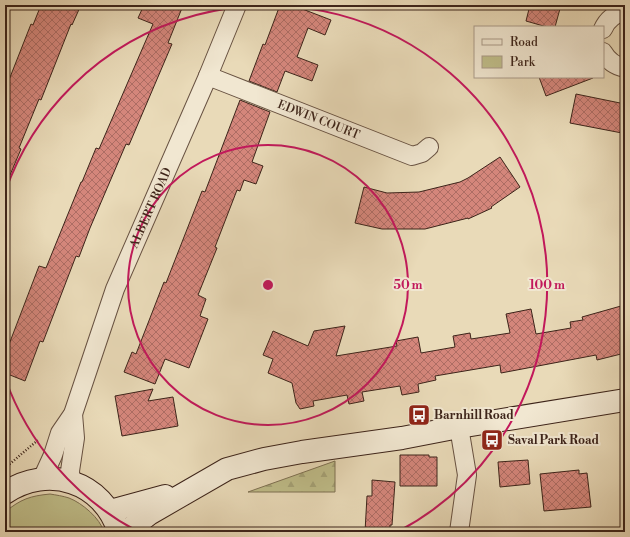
<svg xmlns="http://www.w3.org/2000/svg" width="630" height="537" font-family="'Libre Bodoni',serif">
<style>
.green{fill:#bfbd89;stroke:#7e7052}
.forest{fill:url(#forest-firs);stroke:#7e7052}
.building{fill:url(#building-cross-hatch);stroke:#3d241a}
.lines{fill:none;stroke-linecap:round;stroke-linejoin:round}
.minor-casing{stroke:#685242;stroke-width:20}
.secondary-casing{stroke:#3d241a;stroke-width:24}
.path{stroke:#3d241a;stroke-width:2.5;stroke-dasharray:1 2;stroke-linecap:butt}
.minor{stroke:#f1e7d1;stroke-width:18}
.secondary{stroke:#f1e7d1;stroke-width:22}
.ring{fill:none;stroke:#c2185b;stroke-width:2}
.labels{text-anchor:middle;stroke-width:4;stroke-linejoin:round;paint-order:stroke}
.street-label{font-size:12px;fill:#3d241a;stroke:#f1e7d1}
.poi-label{font-size:12px;font-weight:bold;fill:#3d241a;stroke:#f1e7d1;text-anchor:start}
.centre{fill:#c2185b;stroke:#f1e7d1;stroke-width:2}
.ring-label{font-size:12px;text-anchor:middle;font-weight:bold;fill:#c2185b;stroke:#f1e7d1;stroke-width:4;stroke-linejoin:round;paint-order:stroke}
</style>
<defs>
<pattern id="forest-firs" width="22" height="20" patternUnits="userSpaceOnUse"><rect width="22" height="20" fill="#bfbd89"/><path d="M5 1l3.5 6h-7zM16 11l3.5 6h-7z" fill="#a5a276"/></pattern>
<pattern id="building-cross-hatch" width="8" height="8" patternUnits="userSpaceOnUse"><rect width="8" height="8" fill="#d4867b"/><path d="M0 0l8 8M0 8l8-8" fill="none" stroke="#ad6d64"/></pattern>
</defs>
<rect width="100%" height="100%" fill="#e9dab8"/>
<filter id="stains"><feTurbulence type="fractalNoise" baseFrequency=".005" numOctaves="4"/><feColorMatrix values="0 0 0 0 .2 0 0 0 0 .09 0 0 0 0 .02 0 0 0 .5 -.17"/></filter>
<radialGradient id="worn" r=".72"><stop offset=".6" stop-color="#630" stop-opacity="0"/><stop offset="1" stop-color="#630" stop-opacity=".3"/></radialGradient>
<!-- green -->
<path class="green" d="M50,494C56,495 63,496 69,498C82,503 100,518 104,532H5V512C21,499 30,496 50,494Z"/>
<!-- forest -->
<polygon class="forest" points="335,461 335,492 248,492"/>
<!-- building -->
<g class="building">
<polygon points="41,5 81,5 72,25 71,24 41,100 39,99 19,148 21,149 5,187 5,90 31,24 33,25"/>
<polygon points="144,5 174,5 182,8 168,43 172,44 129,145 126,144 90,228 79,257 76,256 43,342 40,341 25,381 5,373 5,345 8,347 39,266 46,268 81,182 82,182 96,148 99,149 153,24 138,18"/>
<polygon points="280,5 292,5 331,20 325,35 308,28 297,57 318,65 312,81 285,71 277,92 249,81 263,44 265,45"/>
<polygon points="530,5 561,5 555,27 547,27 526,21"/>
<polygon points="539,77 593,77 593,78 546,96"/>
<polygon points="576,94 625,104 625,118 622,133 570,123"/>
<polygon points="240,100 270,112 252,162 263,166 256,184 244,180 240,191 237,190 215,247 217,248 198,295 206,299 200,316 208,319 189,368 165,359 155,384 124,372 132,352 136,354 164,282 166,283 202,191 205,192"/>
<polygon points="500,157 520,187 491,207 492,208 468,219 468,218 425,229 382,229 355,223 364,187 387,193 419,192 460,182 468,178"/>
<polygon points="621,306 625,320 625,353 597,360 596,355 501,373 500,365 435,376 436,380 418,384 419,392 402,395 400,386 362,392 364,401 349,404 347,395 313,401 314,406 300,409 296,403 292,383 268,373 273,359 263,355 273,331 308,346 314,331 345,326 336,356 397,346 396,341 418,337 421,353 455,347 453,336 470,333 471,339 510,333 506,314 531,309 536,334 571,328 570,322 583,320 582,317"/>
<polygon points="153,389 148,401 173,397 178,426 122,436 115,396"/>
<polygon points="400,455 429,455 429,457 437,457 437,486 400,486"/>
<polygon points="528,460 530,484 500,487 498,462"/>
<polygon points="579,470 579,474 587,473 591,507 544,511 540,474"/>
<polygon points="372,480 395,482 392,525 390,525 390,532 365,532 367,496 372,496"/>
</g>
<g class="lines">
<!-- minor casing -->
<g class="minor-casing">
<g id="minor">
<path d="M603,29C607,20 615,13 625,12"/>
<path d="M603,52C608,61 615,66 625,68"/>
<path id="s1" d="M208,76L412,156L422,153L429,147"/>
<polyline points="459,427 467,475 459,532"/>
<path id="s2" d="M42,479L53,455L60,433L73,414L115,289L208,76L237,5"/>
<polyline points="71,482 70,471 75,438 73,414"/>
</g>
</g>
<!-- secondary casing -->
<g class="secondary-casing">
<g id="secondary">
<path d="M5,493C48,464 103,481 119,532"/>
<polyline points="110,511 165,496"/>
<polyline points="126,532 149,514 227,469 264,459 302,452 402,438 459,427 625,400"/>
</g>
</g>
<!-- path -->
<polyline class="path" points="5,468 38,440"/>
<!-- minor -->
<use href="#minor" class="minor"/>
<!-- secondary -->
<use href="#secondary" class="secondary"/>
</g>
<!-- distance rings -->
<g class="ring">
<circle cx="268" cy="285" r="140"/>
<path d="M137 531A279 279 0 0 1 5 378M5 192A279 279 0 1 1 399 531"/>
</g>
<!-- icons -->
<defs>
<g id="bus-square" transform="scale(1.15)"><rect x="-9" y="-9" width="18" height="18" rx="4" fill="#8f2418" stroke="#f1e7d1"/><path d="M-5-6H5V4H4V6H2V4H-2V6H-4V4H-5ZM-3.5-4V0h7V-4ZM-3.5 1.2v1.5H-2V1.2ZM2 1.2v1.5H3.5V1.2Z" fill="#fff"/></g>
</defs>
<g fill-rule="evenodd">
<use href="#bus-square" x="419" y="415"/>
<use href="#bus-square" x="492" y="440"/>
</g>
<g class="labels">
<!-- street labels -->
<g class="street-label">
<text dy="4" stroke="none"><textPath href="#s1" startOffset="119">EDWIN COURT</textPath></text>
<text dy="4" stroke="none"><textPath href="#s2" startOffset="293">ALBERT ROAD</textPath></text>
</g>
<!-- poi labels -->
<g class="poi-label">
<text x="434" y="419">Barnhill Road</text>
<text x="508" y="444">Saval Park Road</text>
</g>
</g>
<circle cx="268" cy="285" r="6" class="centre"/>
<g class="ring-label">
<text x="408" y="289">50 m</text>
<text x="547" y="289">100 m</text>
</g>
<!-- margin -->
<rect width="630" height="537" fill="none" stroke="#e9dab8" stroke-width="20"/>
<rect x="6" y="6" width="618" height="525" fill="none" stroke="#3d241a" stroke-width="2"/>
<rect x="10" y="10" width="610" height="517" fill="none" stroke="#3d241a"/>
<!-- legend -->
<rect x="474" y="26" width="130" height="52" fill="#f1e7d1" stroke="#a99988"/>
<rect x="482" y="39" width="20" height="6" fill="#f1e7d1" stroke="#a99988"/>
<text x="510" y="46" font-size="12" fill="#3d241a">Road</text>
<rect x="482" y="56" width="20" height="12" fill="#bfbd89" stroke="#a99988"/>
<text x="510" y="66" font-size="12" fill="#3d241a">Park</text>
<rect width="100%" height="100%" filter="url(#stains)"/>
<rect width="100%" height="100%" fill="url(#worn)"/>
</svg>
